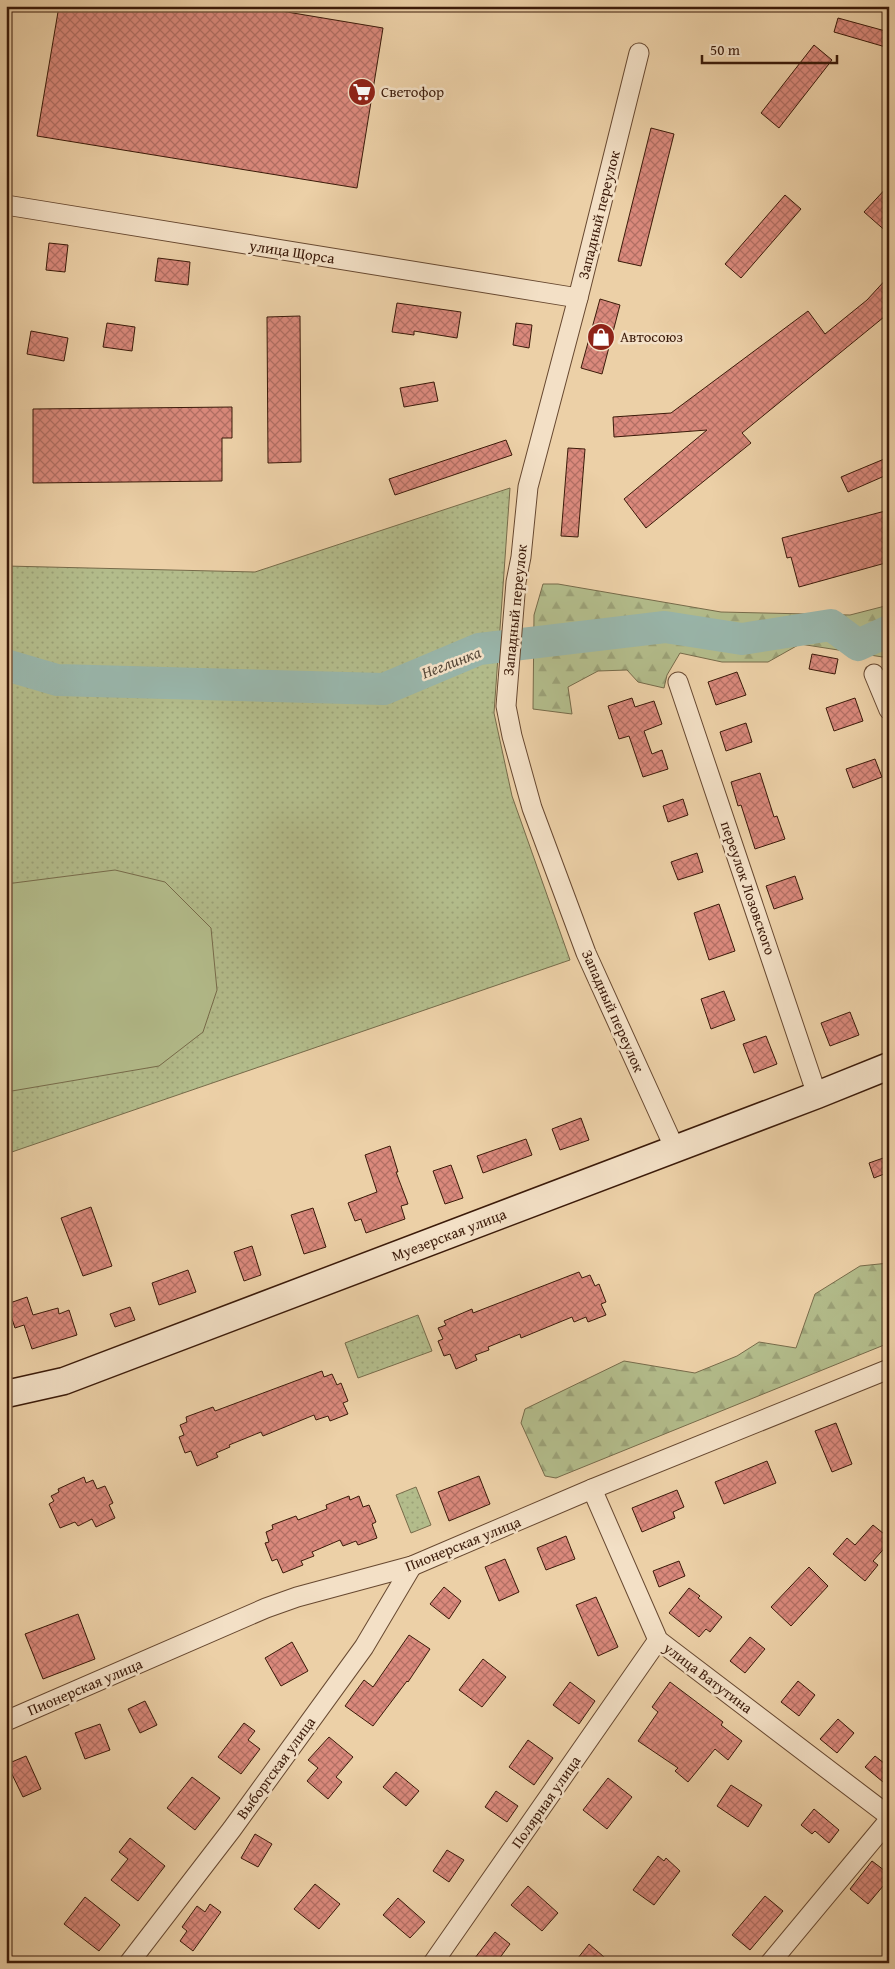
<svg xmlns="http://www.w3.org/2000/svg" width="895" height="1969" font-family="'Gentium Book Plus',serif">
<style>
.grass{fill:url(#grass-dots);stroke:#776b4a}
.forest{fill:url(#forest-firs);stroke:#776b4a}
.garden{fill:#b3bc8b;stroke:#776b4a}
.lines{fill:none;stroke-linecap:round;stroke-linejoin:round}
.river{stroke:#99b6ab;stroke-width:32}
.building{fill:url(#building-cross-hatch);stroke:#3b1a09}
.minor-casing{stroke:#674830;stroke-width:21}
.secondary-casing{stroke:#3b1a09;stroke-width:29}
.minor{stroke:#f3e0c6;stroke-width:19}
.secondary{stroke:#f3e0c6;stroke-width:26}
.labels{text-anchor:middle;stroke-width:5;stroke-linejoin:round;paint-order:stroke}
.poi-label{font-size:15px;fill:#3b1a09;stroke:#f3e0c6;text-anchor:start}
.street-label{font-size:15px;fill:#3b1a09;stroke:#f3e0c6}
.water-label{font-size:16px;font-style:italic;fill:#57493a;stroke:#f3e0c6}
</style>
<defs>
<pattern id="grass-dots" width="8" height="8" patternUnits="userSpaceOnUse" patternTransform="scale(1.25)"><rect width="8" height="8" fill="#b3bc8b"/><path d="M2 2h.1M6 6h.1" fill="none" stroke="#9ba177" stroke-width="1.8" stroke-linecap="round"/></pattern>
<pattern id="forest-firs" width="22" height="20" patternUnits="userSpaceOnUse" patternTransform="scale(1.25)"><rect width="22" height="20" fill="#b3bc8b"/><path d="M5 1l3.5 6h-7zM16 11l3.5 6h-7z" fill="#9ba177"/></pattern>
<pattern id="building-cross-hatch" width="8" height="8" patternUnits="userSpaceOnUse" patternTransform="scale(1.25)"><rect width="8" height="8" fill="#da897c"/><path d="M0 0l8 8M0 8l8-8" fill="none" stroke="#b26f64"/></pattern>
</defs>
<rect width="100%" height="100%" fill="#ecd0a7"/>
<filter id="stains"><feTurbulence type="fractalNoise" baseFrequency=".004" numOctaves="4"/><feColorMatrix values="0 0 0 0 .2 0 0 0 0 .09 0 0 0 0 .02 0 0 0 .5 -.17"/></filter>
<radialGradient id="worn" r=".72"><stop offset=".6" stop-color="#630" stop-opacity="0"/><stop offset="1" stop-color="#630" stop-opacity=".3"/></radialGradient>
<!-- grass -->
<g class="grass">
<polygon points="510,488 494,713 512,796 570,960 6,1154 6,566 255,572"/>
<polygon points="418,1315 432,1351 358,1378 345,1343"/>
<polygon points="416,1487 431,1525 411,1533 396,1495"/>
</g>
<!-- forest -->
<g class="forest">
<polygon points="543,584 558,584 721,612 850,615 889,605 889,658 800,644 768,662 722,662 680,653 667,675 664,688 638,682 627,670 598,671 568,687 572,714 533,709 534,615"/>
<polygon points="889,1263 886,1282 889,1303 889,1343 556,1478 545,1476 521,1423 525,1409 624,1361 695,1373 737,1356 759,1342 796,1348 815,1294 860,1266"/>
</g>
<!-- garden -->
<polygon class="garden" points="115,870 165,882 211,928 217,990 203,1032 159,1066 6,1092 6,884"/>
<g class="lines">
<!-- river -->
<polyline class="river" points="6,665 57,680 384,689 479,649 665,627 742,639 831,625 858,645 889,631"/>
</g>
<!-- building -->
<g class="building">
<polygon points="59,6 251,6 383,28 357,188 37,136"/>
<polygon points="838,18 889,32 889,48 834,32"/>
<polygon points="814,45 832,60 779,128 761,113"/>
<polygon points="651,128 674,134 641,266 618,261"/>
<polygon points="889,185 889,234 864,212"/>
<polygon points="785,195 801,209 741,278 725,264"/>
<polygon points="49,243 68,245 65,272 46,270"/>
<polygon points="158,258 190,262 188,285 155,281"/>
<polygon points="889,276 889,311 884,317 742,433 751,443 646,528 624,499 707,430 614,437 613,417 671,413 808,311 825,334 867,300"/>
<polygon points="600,299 620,305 602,374 581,368"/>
<polygon points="397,303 461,312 457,338 414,331 414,335 392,332"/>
<polygon points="300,316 301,462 268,463 267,317"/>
<polygon points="107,323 135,327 132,351 103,347"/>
<polygon points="516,323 532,325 529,348 513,345"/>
<polygon points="31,331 68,338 64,361 27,354"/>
<polygon points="434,382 438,401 404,407 400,388"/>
<polygon points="232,407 232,438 222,438 222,481 33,483 33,409"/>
<polygon points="506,440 512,455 395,495 389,479"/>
<polygon points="568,448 585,449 578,537 561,536"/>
<polygon points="889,457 889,474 848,492 841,477"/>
<polygon points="889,510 889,562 799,587 791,557 787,558 782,538"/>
<polygon points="812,654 838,659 835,674 809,669"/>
<polygon points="737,672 746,695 716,705 708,682"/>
<polygon points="632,698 635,707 654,701 662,724 644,731 652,754 662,750 668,769 643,777 629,736 619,739 608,706"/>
<polygon points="855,698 863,721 834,731 826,708"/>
<polygon points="746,723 752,742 726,751 720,732"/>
<polygon points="875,759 882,777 853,788 846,769"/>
<polygon points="760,773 774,817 777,816 785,839 755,849 741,805 738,806 731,782"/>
<polygon points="683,799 688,815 668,822 663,806"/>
<polygon points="697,853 703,872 678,880 671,862"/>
<polygon points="795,876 803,899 774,909 766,886"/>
<polygon points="719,904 735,951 709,960 694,913"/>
<polygon points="724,991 735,1020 711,1029 701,999"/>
<polygon points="850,1012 859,1035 830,1046 821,1023"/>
<polygon points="766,1036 777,1064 754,1073 743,1044"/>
<polygon points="581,1118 589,1140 560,1150 552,1129"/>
<polygon points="526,1139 532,1155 483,1173 477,1156"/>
<polygon points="390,1146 398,1172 396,1172 408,1204 401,1206 405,1219 366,1233 361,1219 355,1221 348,1203 377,1192 365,1155"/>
<polygon points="889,1156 889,1172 874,1178 869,1163"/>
<polygon points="451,1165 463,1198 445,1204 433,1171"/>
<polygon points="91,1207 112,1266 83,1276 61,1218"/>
<polygon points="313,1208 326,1247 304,1254 291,1215"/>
<polygon points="252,1246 261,1275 244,1281 234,1252"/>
<polygon points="188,1270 196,1292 159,1305 152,1283"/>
<polygon points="579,1272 582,1278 590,1275 595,1286 599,1284 606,1302 601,1304 606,1315 588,1322 586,1317 574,1322 572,1317 521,1338 520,1334 488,1347 489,1350 475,1355 477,1360 456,1369 450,1354 444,1356 438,1341 443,1339 438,1328 446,1325 444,1321 472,1309 473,1313"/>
<polygon points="27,1297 33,1315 58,1308 59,1314 69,1310 77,1335 32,1349 24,1325 15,1328 7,1304"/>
<polygon points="130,1307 135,1320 115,1327 110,1314"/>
<polygon points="322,1371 324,1377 332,1374 337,1385 341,1383 348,1401 343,1403 348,1414 330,1421 328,1416 316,1420 314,1415 263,1436 261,1432 229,1445 230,1447 216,1453 218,1457 197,1466 191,1451 185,1453 179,1437 184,1435 180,1425 187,1422 186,1417 213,1407 215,1411"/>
<polygon points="836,1423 852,1464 832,1472 815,1431"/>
<polygon points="767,1461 776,1483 724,1504 715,1482"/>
<polygon points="479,1476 490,1504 449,1521 438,1492"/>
<polygon points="84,1477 86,1483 93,1480 97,1489 105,1486 113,1503 109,1505 115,1518 96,1527 92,1519 78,1526 75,1522 60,1528 49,1504 54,1501 51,1496 59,1492 58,1489"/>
<polygon points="677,1490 684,1507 673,1512 675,1518 642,1532 632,1508"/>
<polygon points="349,1496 350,1500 359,1496 363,1507 369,1505 376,1522 372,1524 377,1538 358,1545 356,1541 343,1546 340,1540 312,1552 314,1556 301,1561 303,1565 283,1573 277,1559 272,1561 265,1543 269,1542 266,1532 273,1529 272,1525 296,1516 298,1520 327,1509 326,1505"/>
<polygon points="873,1525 889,1538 889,1543 873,1561 878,1565 865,1581 833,1554 847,1538 855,1545"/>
<polygon points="566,1536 575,1559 546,1570 537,1548"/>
<polygon points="505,1559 519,1592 499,1601 485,1567"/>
<polygon points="679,1561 685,1576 659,1587 653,1571"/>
<polygon points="809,1567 828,1586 791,1626 771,1607"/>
<polygon points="444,1587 461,1601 449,1619 430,1604"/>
<polygon points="689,1588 700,1596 698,1598 722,1617 710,1632 706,1629 699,1637 669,1613"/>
<polygon points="596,1597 618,1647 598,1656 576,1605"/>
<polygon points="78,1614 95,1659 43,1679 25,1634"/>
<polygon points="409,1635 430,1649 408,1682 407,1681 373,1726 345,1706 364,1680 373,1687"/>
<polygon points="750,1637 765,1649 745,1673 730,1661"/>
<polygon points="292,1642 308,1671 281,1686 265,1658"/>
<polygon points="483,1659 506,1677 482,1707 459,1690"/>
<polygon points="798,1681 815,1695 799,1716 781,1702"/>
<polygon points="570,1682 595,1701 579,1724 553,1705"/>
<polygon points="670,1682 723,1722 721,1725 742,1741 728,1760 715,1749 688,1782 675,1771 678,1768 638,1741 658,1712 652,1707"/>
<polygon points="145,1701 157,1725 140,1733 128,1709"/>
<polygon points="838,1719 854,1733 837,1753 820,1739"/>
<polygon points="244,1723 255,1731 248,1740 260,1749 241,1774 218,1757"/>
<polygon points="100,1724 110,1750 85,1759 75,1733"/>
<polygon points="329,1737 353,1757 336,1777 342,1782 328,1799 307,1781 318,1768 308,1760"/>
<polygon points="528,1740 553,1758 534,1785 509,1767"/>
<polygon points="26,1756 41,1789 23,1797 7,1764"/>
<polygon points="875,1756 889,1767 889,1787 865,1767"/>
<polygon points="396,1772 419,1791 406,1806 383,1787"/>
<polygon points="192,1777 220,1798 195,1830 167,1808"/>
<polygon points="608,1778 632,1797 607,1829 583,1810"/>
<polygon points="731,1785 762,1805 748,1827 717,1806"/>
<polygon points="496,1791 518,1806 507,1822 485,1807"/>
<polygon points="814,1809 839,1830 829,1843 815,1831 812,1834 801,1825"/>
<polygon points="255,1834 272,1844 258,1867 241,1858"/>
<polygon points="130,1838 165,1866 138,1901 111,1880 128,1859 119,1852"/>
<polygon points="447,1850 464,1860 449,1882 433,1871"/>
<polygon points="658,1856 664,1861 666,1858 680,1871 654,1905 633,1890"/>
<polygon points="872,1861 889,1874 889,1879 868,1904 850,1889"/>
<polygon points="315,1884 340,1904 319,1929 294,1909"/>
<polygon points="528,1886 558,1913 542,1931 511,1905"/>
<polygon points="765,1896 783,1911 750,1950 732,1935"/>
<polygon points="85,1897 120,1925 99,1951 64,1924"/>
<polygon points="398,1898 425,1922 410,1938 383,1915"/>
<polygon points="210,1904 221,1912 193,1951 180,1941 187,1931 182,1927 197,1906 205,1912"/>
<polygon points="495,1932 510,1944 496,1963 471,1963"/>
<polygon points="589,1944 611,1963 574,1963"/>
</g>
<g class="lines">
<!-- minor casing -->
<g class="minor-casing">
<g id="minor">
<polyline points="639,53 578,298 528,487 521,557 516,582 506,706 512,736 532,808 586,953 675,1149"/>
<polyline points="6,205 578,298"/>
<polyline points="874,674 889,710"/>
<polyline points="678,682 817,1095"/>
<polyline points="592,1489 658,1640 889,1816"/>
<polyline points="6,1721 266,1608 297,1597 412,1566 592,1489 889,1369"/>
<polyline points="129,1963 232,1829 364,1647 412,1566"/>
<polyline points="433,1963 658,1640"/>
<polyline points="770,1963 889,1820"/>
</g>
</g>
<!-- secondary casing -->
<g class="secondary-casing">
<polyline id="secondary" points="6,1394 64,1381 817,1095 889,1066"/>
</g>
<!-- minor -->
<use href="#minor" class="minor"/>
<!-- secondary -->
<use href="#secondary" class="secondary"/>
</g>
<!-- icons -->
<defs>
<g id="supermarket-disc" transform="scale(1.4375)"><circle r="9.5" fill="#8f2418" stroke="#f3e0c6"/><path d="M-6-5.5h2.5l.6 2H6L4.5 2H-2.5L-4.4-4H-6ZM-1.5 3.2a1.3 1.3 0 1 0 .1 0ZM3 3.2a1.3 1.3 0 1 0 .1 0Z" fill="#fff"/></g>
<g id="shop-disc" transform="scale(1.4375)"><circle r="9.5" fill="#8f2418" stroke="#f3e0c6"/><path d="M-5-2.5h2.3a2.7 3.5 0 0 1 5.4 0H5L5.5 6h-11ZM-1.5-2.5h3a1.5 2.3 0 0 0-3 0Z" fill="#fff"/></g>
</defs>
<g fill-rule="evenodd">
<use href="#supermarket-disc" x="362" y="92"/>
<use href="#shop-disc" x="601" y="337"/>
</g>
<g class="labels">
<!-- poi labels -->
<g class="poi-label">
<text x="381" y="97">Светофор</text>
<text x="620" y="342">Автосоюз</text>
</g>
<!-- street labels -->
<g class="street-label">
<text transform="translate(599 215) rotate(-76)" y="5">Западный переулок</text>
<text transform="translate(292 252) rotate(9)" y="5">улица Щорса</text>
<text transform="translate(515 610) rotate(-84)" y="5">Западный переулок</text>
<text transform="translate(748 888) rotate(71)" y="5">переулок Лозовского</text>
<text transform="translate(613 1011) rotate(66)" y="5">Западный переулок</text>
<text transform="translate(449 1235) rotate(-21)" y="5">Муезерская улица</text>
<text transform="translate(463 1544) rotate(-22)" y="5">Пионерская улица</text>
<text transform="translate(708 1678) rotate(37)" y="5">улица Ватутина</text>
<text transform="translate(85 1687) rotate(-23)" y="5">Пионерская улица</text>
<text transform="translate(276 1768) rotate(-54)" y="5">Выборгская улица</text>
<text transform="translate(546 1802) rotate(-55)" y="5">Полярная улица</text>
</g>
<!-- water labels -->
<g class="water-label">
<text transform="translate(451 662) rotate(-21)" y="6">Неглинка</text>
</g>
</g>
<!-- margin -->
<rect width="895" height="1969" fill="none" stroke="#ecd0a7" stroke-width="25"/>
<rect x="8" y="8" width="880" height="1954" fill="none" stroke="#3b1a09" stroke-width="2.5"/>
<rect x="12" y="12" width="870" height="1944" fill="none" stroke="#3b1a09"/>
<!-- scale -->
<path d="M702 55v8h135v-8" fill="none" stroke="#3b1a09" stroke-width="2.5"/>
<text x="710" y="55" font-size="15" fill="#3b1a09" stroke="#f3e0c6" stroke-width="4" paint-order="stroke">50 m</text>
<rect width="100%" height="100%" filter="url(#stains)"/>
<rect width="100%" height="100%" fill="url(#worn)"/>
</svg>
